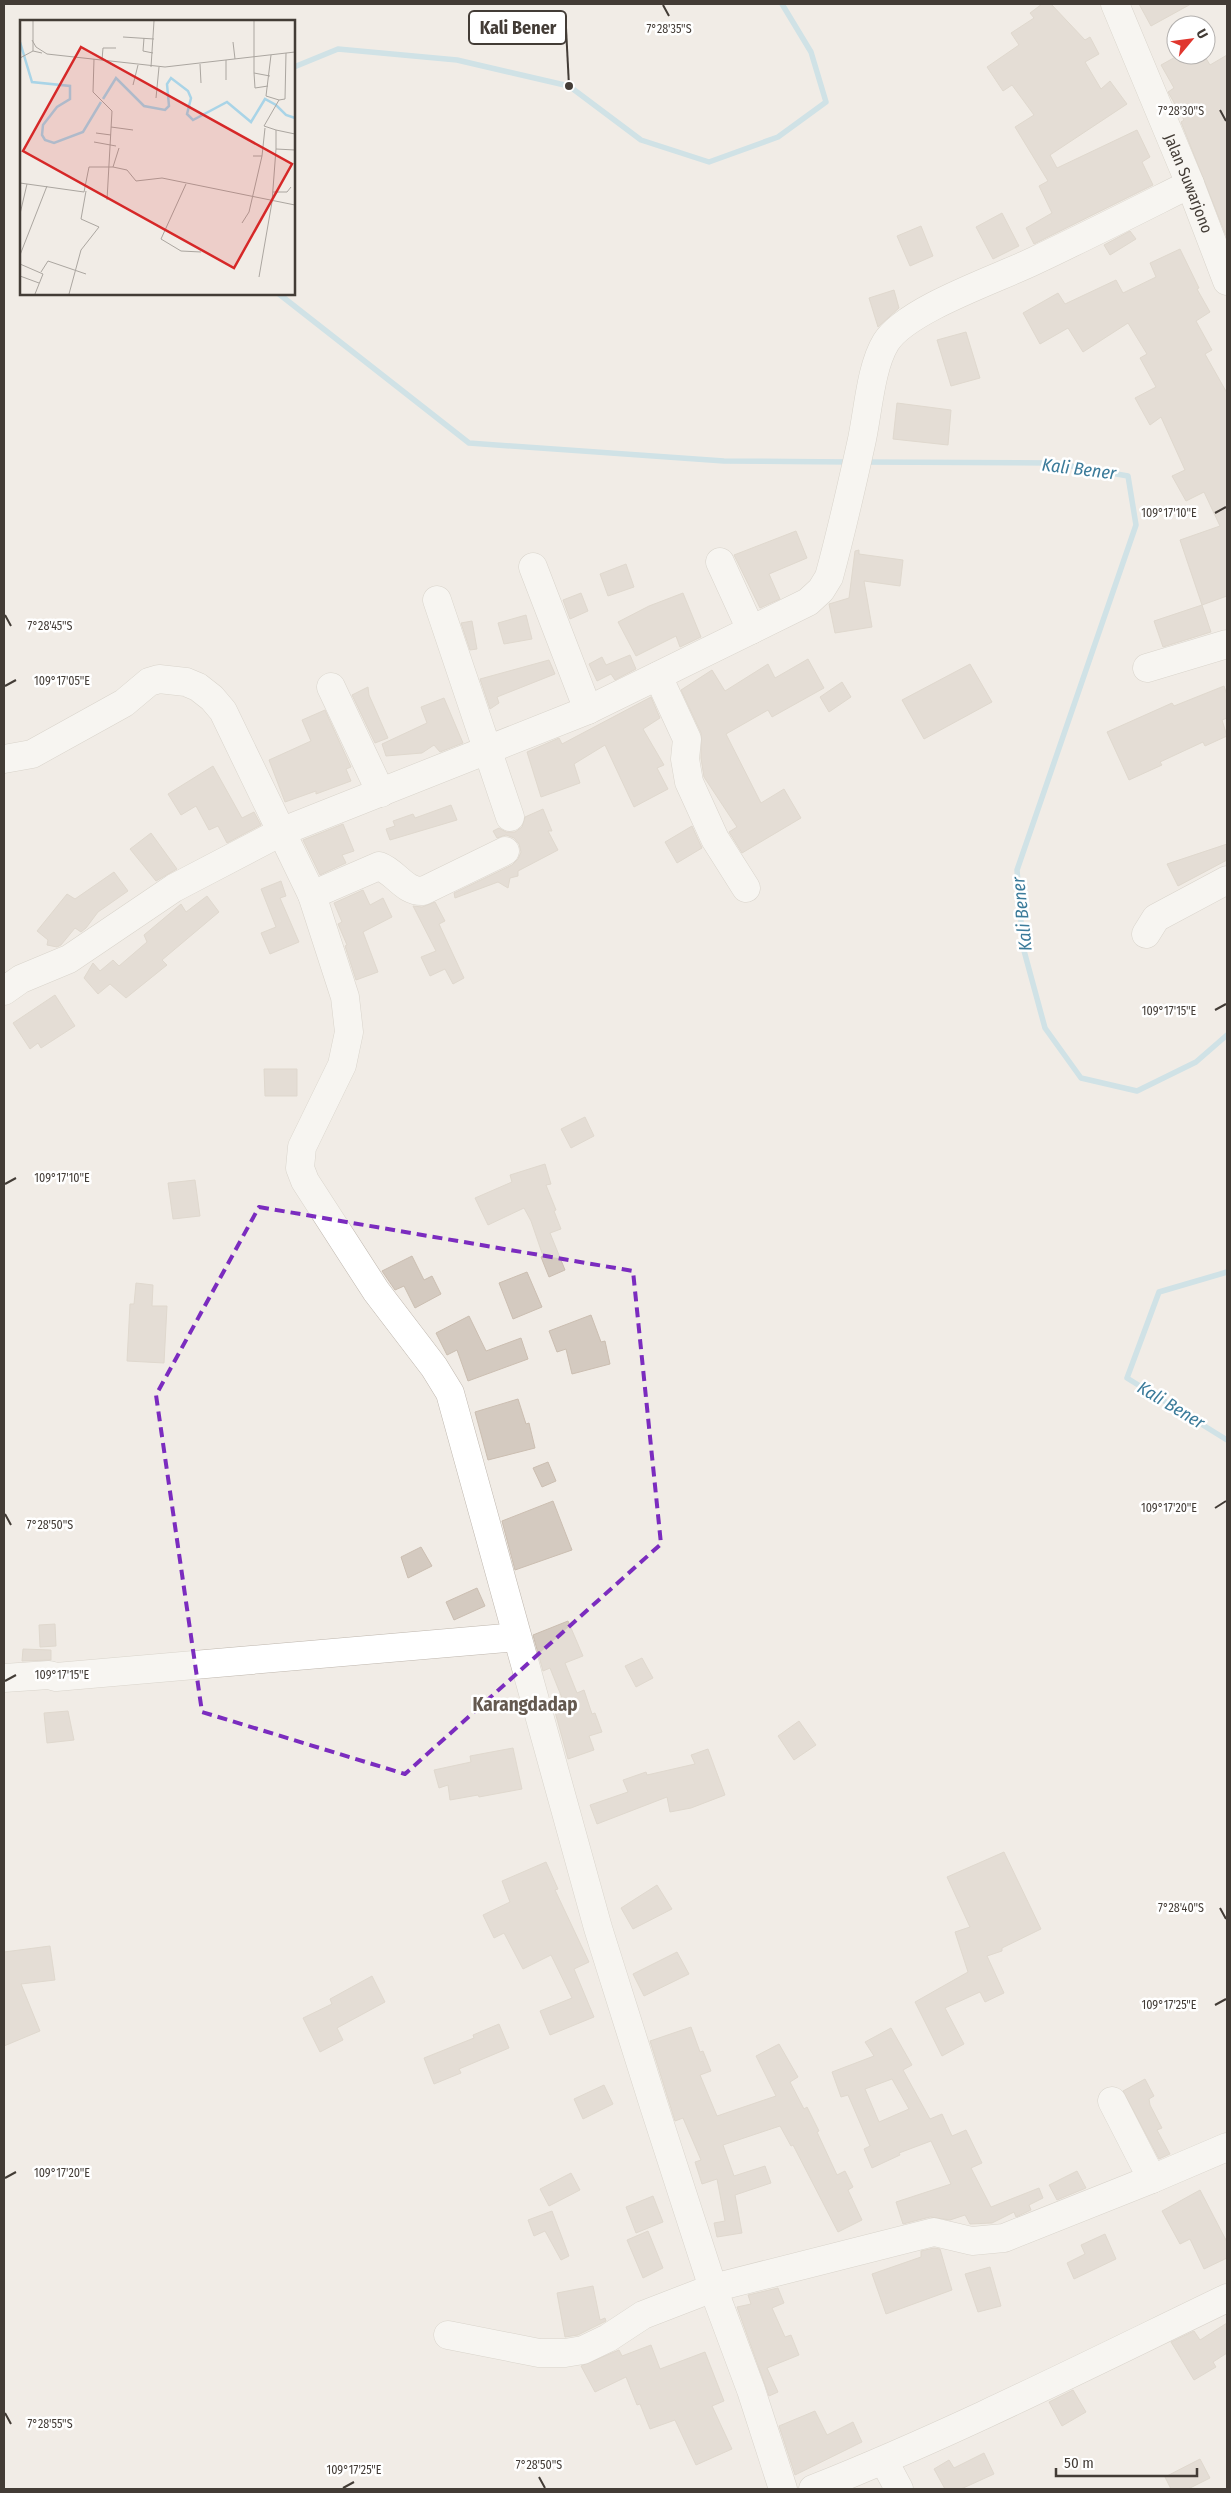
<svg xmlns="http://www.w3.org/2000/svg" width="1231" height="2493" font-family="'Fira Sans Condensed',sans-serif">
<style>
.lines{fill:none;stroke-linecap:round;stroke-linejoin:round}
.stream{stroke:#a9d4e7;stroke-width:5.5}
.building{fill:#d4cac0;stroke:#cbbeb1;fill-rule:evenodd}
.minor-casing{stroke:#beb6ad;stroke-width:29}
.minor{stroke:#fff;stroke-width:28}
.marked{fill:none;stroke:#7b2cbf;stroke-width:4;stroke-dasharray:10 6;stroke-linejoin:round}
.ticks{fill:none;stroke:#433c36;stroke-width:2}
.labels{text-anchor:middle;stroke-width:5;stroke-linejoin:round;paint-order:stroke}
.street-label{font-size:16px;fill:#433c36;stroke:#fff}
.water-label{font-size:18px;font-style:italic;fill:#3b7b9a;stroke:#fff}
.quarter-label{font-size:19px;font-weight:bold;fill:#64594f;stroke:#fff}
.inset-river{fill:none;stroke:#a9d4e7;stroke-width:2.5}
.inset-road{fill:none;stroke:#aba6a0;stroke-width:1}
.view{fill:#d62828;fill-opacity:0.15;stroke:#d62828;stroke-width:2.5}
.inset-edge{fill:none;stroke:#433c36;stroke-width:2.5}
.ticks-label{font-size:12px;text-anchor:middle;fill:#433c36;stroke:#fff;stroke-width:5;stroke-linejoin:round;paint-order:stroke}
.leader{fill:none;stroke:#433c36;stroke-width:2}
.callout-dot{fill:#433c36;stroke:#fff;stroke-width:2}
.callout{fill:#fff;stroke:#433c36;stroke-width:2}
.callout-label{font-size:18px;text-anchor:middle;font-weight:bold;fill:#433c36}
</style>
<rect width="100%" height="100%" fill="#f1ece6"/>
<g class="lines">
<!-- stream -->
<g class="stream">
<polyline points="294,67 338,49 457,60 569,86 641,140 709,162 778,137 826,102 811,52 782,4"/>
<polyline points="279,294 469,443 724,461 849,462"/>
<polyline points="864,462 1053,463 1128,476 1136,525 1017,870 1023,947 1045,1028 1081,1078 1137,1091 1196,1062 1227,1035"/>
<polyline points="1227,1272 1159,1292 1127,1378 1227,1440"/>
</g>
</g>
<!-- building -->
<g class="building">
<polygon points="1042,4 1051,4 1085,40 1090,37 1099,54 1085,62 1101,89 1110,81 1127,104 1050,155 1057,168 1137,130 1150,157 1142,162 1153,185 1034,244 1026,228 1052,213 1039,186 1048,181 1015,127 1034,115 1012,85 1003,91 987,67 1019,45 1011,33 1034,18 1030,13"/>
<polygon points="1139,4 1191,4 1151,26"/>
<polygon points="1179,55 1204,55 1210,65 1227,55 1227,238 1181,122 1184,120 1168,92 1174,88 1161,65"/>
<polygon points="1002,213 1019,246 993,259 976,227"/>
<polygon points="921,226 933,256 910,266 897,236"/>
<polygon points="1130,231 1136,239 1110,255 1104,245"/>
<polygon points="1180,249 1199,288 1197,289 1210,312 1196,321 1212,350 1205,354 1227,393 1227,596 1202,605 1180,540 1220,526 1204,492 1186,501 1172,476 1185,470 1161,417 1150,425 1135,398 1156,387 1140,358 1147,354 1128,323 1083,352 1068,328 1040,344 1023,313 1058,293 1065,304 1116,280 1123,293 1156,277 1150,263"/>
<polygon points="894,290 899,308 878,327 869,298"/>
<polygon points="966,332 980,378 951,386 937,340"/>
<polygon points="897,403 951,410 948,445 893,439"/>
<polygon points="796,531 807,558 769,574 780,599 760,608 734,555"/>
<polygon points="859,550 859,554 903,560 900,586 864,581 872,627 835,633 829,604 849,598 855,551"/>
<polygon points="626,564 634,587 608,596 600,574"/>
<polygon points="581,593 588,611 570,619 563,600"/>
<polygon points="683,593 701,637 680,647 676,636 636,656 618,622 649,606"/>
<polygon points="1202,605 1211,632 1163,647 1154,621"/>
<polygon points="526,615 532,639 504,644 498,623"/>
<polygon points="472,621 477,649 470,650 461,623"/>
<polygon points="630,655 636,669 615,680 611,674 597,681 589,664 602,657 606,665"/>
<polygon points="808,659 824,688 772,717 768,710 726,734 761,803 784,789 801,818 742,853 729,832 737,827 704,777 701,758 701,733 681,690 712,670 725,691 768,664 775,678"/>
<polygon points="549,660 555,674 497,697 499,703 490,709 480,679"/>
<polygon points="970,664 992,702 924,739 902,700"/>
<polygon points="842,682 851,697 829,712 820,697"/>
<polygon points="1224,686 1227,695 1227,718 1222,720 1227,736 1205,746 1203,742 1160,762 1162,765 1129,780 1107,732 1172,703 1174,706"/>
<polygon points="368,687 369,695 388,738 375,743 352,695"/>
<polygon points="651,697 660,718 643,729 664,765 657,768 668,789 634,807 605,745 574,764 580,783 541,797 527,752 559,738 562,744"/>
<polygon points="444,698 463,743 440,752 434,745 422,753 386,756 382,744 427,723 421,707"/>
<polygon points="325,710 351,767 346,769 351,781 316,794 316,791 285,802 269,760 311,741 302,720"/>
<polygon points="213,766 242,818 254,812 261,825 227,843 218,826 209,830 196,806 181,815 168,794"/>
<polygon points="451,805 457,820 390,840 386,829 395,826 393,821 413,814 415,818"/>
<polygon points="543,809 552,831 548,831 558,850 518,871 518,876 510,878 508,888 498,882 455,898 454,893 512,865 518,859 521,852 519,844 514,838 506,835 497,838 493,831 499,828 506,832 515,832 522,827 525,817"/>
<polygon points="343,824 354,851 342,855 346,863 320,875 303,840"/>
<polygon points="692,826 702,848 677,863 665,842"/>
<polygon points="151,833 177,869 156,881 130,849"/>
<polygon points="1227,844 1227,860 1178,886 1167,864"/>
<polygon points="114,872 128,891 98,912 86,928 81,932 75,928 61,945 57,947 47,945 48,940 37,931 67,894 75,899"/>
<polygon points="281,881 286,896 280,898 299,942 270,954 261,933 276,927 261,889"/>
<polygon points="363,890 370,905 383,898 392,917 363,932 378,972 356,980 345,946 347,945 338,924 342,922 334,903"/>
<polygon points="207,896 219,912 162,960 167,965 126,998 110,984 98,994 84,978 93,963 100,971 113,960 119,966 147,942 144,935 181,904 186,912"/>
<polygon points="435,902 445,921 439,924 464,978 453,984 445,969 430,976 421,957 436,951 413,906 422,907"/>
<polygon points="55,995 75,1026 41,1048 38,1043 30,1049 13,1023"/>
<polygon points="264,1069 297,1069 297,1096 265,1096"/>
<polygon points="585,1117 594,1136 571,1148 561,1129"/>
<polygon points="545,1164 551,1184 546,1185 556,1210 554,1211 561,1229 550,1233 565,1270 549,1277 541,1257 543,1256 531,1221 524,1208 488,1225 475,1198 512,1182 510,1175"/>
<polygon points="195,1180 200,1216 173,1219 168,1183"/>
<polygon points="412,1256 424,1280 432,1276 441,1294 415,1308 404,1286 395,1290 382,1271"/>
<polygon points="527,1272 542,1307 513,1319 499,1283"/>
<polygon points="136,1283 153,1285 152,1306 167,1306 164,1363 127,1361 130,1304 134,1304"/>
<polygon points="591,1315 601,1342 605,1341 610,1364 572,1374 566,1349 557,1352 549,1331"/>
<polygon points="469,1316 486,1351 521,1338 528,1359 468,1381 457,1350 447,1355 436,1333"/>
<polygon points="518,1399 526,1424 529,1423 535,1448 488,1460 475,1412"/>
<polygon points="548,1462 556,1481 542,1487 533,1468"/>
<polygon points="553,1501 572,1550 515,1570 502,1521"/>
<polygon points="421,1547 432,1566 408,1578 401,1557"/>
<polygon points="477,1588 485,1606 454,1620 446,1602"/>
<polygon points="568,1621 583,1656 565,1663 577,1693 584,1690 592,1714 595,1713 602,1732 589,1736 594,1750 568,1759 552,1701 562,1698 550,1668 543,1671 533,1635"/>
<polygon points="55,1624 56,1646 40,1647 39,1625"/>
<polygon points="23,1649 51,1650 51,1660 22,1661"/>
<polygon points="642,1658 653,1678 636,1687 625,1666"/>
<polygon points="68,1711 74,1740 47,1743 44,1713"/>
<polygon points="799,1721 816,1745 794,1760 778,1736"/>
<polygon points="513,1748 522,1789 479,1797 478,1795 450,1800 448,1785 439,1788 434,1770 471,1762 470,1756"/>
<polygon points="708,1749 725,1795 691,1808 670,1812 667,1797 597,1824 590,1805 628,1792 623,1780 646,1772 647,1775 695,1764 691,1755"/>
<polygon points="1004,1852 1041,1929 1002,1948 1002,1951 987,1956 1004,1993 985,2002 980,1992 945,2008 964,2044 942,2056 915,2002 968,1972 955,1932 970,1927 947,1877"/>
<polygon points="546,1862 558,1889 555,1890 589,1962 574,1969 594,2017 550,2035 540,2011 572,1998 551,1955 523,1969 504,1933 494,1938 483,1915 510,1902 502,1881"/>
<polygon points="657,1885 672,1909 633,1929 621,1908"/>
<polygon points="50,1946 55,1980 21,1984 40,2031 4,2046 4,1952"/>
<polygon points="677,1952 689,1974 644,1996 633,1974"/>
<polygon points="372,1976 385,2002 337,2028 343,2040 320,2052 303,2018 332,2004 330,1999"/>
<polygon points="499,2024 509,2048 459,2069 461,2073 434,2084 424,2058 474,2038 473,2035"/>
<polygon points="691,2027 700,2052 703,2051 711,2071 700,2075 717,2116 776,2096 756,2056 779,2044 798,2077 790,2082 804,2109 807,2107 819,2131 817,2132 837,2175 845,2171 853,2187 848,2190 862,2220 838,2232 793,2145 791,2146 780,2126 723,2145 734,2176 765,2166 771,2183 735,2195 742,2233 717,2237 714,2223 725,2221 717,2179 702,2184 695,2162 701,2160 683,2118 675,2121 650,2041"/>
<path d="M891,2028L912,2065L903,2070L930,2119L942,2114L952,2136L966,2130L982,2163L971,2168L991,2207L1039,2188L1043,2198L1029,2205L1031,2210L1016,2217L1014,2212L992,2223L970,2224L965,2215L950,2220L930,2217L903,2224L896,2202L951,2184L931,2141L899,2153L900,2155L872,2168L864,2149L870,2146L848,2095L841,2097L832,2072L874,2056L865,2042ZM892,2079L909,2109L879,2122L865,2089Z"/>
<polygon points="1145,2079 1154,2096 1149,2099 1150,2105 1162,2128 1157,2130 1170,2154 1159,2159 1123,2091"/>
<polygon points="604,2085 613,2104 583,2119 574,2099"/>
<polygon points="1077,2171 1086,2188 1057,2200 1049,2185"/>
<polygon points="571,2173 580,2190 549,2206 540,2189"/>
<polygon points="1200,2190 1227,2242 1227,2258 1204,2269 1190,2239 1180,2244 1162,2211"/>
<polygon points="653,2196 663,2222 636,2233 626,2207"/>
<polygon points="552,2211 569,2256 561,2260 545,2231 534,2236 528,2220"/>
<polygon points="648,2231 663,2268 643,2278 627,2240"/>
<polygon points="1105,2234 1116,2259 1074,2279 1067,2263 1085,2254 1081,2245"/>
<polygon points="934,2248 940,2249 952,2290 886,2314 872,2274 921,2257 921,2251"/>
<polygon points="990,2267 1001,2306 978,2312 965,2274"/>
<polygon points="593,2286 600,2320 605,2318 606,2321 578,2335 565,2337 557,2293"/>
<polygon points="778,2288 784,2303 772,2308 785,2337 791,2335 799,2355 767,2368 778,2392 769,2396 737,2307 751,2304 748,2295"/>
<polygon points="1227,2323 1227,2353 1213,2362 1216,2367 1194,2380 1171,2342 1194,2331 1200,2340"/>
<polygon points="651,2345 660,2369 705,2352 724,2401 712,2406 732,2449 696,2465 675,2420 650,2429 640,2404 637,2405 626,2377 595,2392 581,2366 619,2350 622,2356"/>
<polygon points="1073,2390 1086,2412 1062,2426 1049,2402"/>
<polygon points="815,2411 827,2435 853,2422 862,2442 795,2475 779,2426"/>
<polygon points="984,2453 994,2474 961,2489 945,2489 934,2469 949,2460 954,2468"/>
<polygon points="1200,2459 1210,2478 1188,2489 1171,2489 1165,2477"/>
</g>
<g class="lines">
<!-- minor casing -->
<g class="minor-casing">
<g id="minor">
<path id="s1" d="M1115,4L1190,184L1227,281"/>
<polyline points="720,562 751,630"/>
<polyline points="533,567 588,710"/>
<polyline points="437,600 510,817"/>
<polyline points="1147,668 1227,644"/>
<polyline points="658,676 687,739 685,759 689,782 715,839 746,888"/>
<polyline points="331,687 381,793"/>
<polyline points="4,759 32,754 124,703 149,682 159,679 186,682 198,687 212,698 223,711 312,895 345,997 349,1032 342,1065 302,1147 300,1168 305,1181 376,1291 434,1367 450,1393 598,1928 654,2106 713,2288 751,2390 783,2489"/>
<path d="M312,895L379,866C396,872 404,892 423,891L505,851"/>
<polyline points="1146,934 1156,918 1227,880"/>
<path d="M4,991L21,979L69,959L174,888L283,831L588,710L808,602L821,590L829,577C841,533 851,489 861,444C868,414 870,368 886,342C907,309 997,279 1034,261C1087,236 1138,210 1190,184"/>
<polyline points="4,1678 49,1675 56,1677 517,1637"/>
<polyline points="1112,2101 1152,2179 1227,2147"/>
<polyline points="448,2335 539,2353 565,2353 583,2350 608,2338 643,2315 713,2288 934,2232 972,2241 1004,2238 1152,2179"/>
<polyline points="884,2461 899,2489"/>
<path d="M813,2489C954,2433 1090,2364 1227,2298"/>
</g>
</g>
<!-- minor -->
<use href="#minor" class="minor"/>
</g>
<!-- marked area -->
<path d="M0 0H1231V2493H0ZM259,1207L633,1271L661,1544L405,1774L202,1712L156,1395Z" fill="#f1ece6" fill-opacity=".55" fill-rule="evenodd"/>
<path class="marked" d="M259,1207L633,1271L661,1544L405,1774L202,1712L156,1395Z"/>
<!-- ticks -->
<path class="ticks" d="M663,5L669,16M1220,110L1226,121M1215,513L1226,507M5,615L11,626M5,686L16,680M1215,1010L1226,1004M5,1184L16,1178M1215,1508L1226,1501M5,1514L11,1525M5,1681L16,1675M1220,1908L1226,1919M1215,2005L1226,1999M5,2178L16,2172M5,2413L11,2424M539,2477L545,2488M343,2488L354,2482"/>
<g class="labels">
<!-- street labels -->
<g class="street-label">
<text dy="6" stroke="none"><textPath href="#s1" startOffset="194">Jalan Suwarjono</textPath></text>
</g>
<!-- water labels -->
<g class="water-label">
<text transform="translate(1079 469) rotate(7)" y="6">Kali Bener</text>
<text transform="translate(1022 914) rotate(-96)" y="6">Kali Bener</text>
<text transform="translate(1171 1405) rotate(31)" y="6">Kali Bener</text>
</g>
<!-- quarter labels -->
<g class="quarter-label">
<text x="525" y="1711">Karangdadap</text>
</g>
</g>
<!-- overview -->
<g transform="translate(20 20)">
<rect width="275" height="275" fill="#f1ece6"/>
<path class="inset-river" d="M0,22L12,62L50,66V79L37,87L23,105L22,115L25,120L34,123L63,112L81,82M83,79L96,58L124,86L145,90L149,86L147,64L151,58L168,71L171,78L167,94L173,100L207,82L231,102L245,79L256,85L266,95L275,98"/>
<path class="inset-road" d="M234,1V53L250,56M103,17L134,19M124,18L123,31L133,33M12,20L16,27L27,34L145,47L275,32M213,22L215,39M13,31V1M251,35L246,76L259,80M0,38L13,31L22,33M74,39L73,72L92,91L87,180M82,40L83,28H96M180,44L181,63M131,47L134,1M234,53L235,68L248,66M206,60V40M113,65L118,45M136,78L139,47M91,107L113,110M256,110L275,114M76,113L91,115M74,122L96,126M256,129V110L244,106L259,80L265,79L266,33M233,136H242L245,108M93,147L99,128M0,163L64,172L69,147H93L107,150L116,161L142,158L275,185M166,164L141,219L161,231L181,232M253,172H267L271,167M0,194L7,164M222,203L229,192L242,136M0,235L27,166M0,244L23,254L15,274M21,252L28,241L66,254M0,256L19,263M239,257L252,182L256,129L275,130M49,274L61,230L79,207L61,199L66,171"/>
<path class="view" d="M61,27L272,144L214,248L3,131Z"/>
<rect width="275" height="275" class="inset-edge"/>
</g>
<g class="ticks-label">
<text x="669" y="33">7°28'35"S</text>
<text x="1181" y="115">7°28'30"S</text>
<text x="1169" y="517">109°17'10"E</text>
<text x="50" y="630">7°28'45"S</text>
<text x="62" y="685">109°17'05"E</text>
<text x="1169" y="1015">109°17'15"E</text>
<text x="62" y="1182">109°17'10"E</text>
<text x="1169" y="1512">109°17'20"E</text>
<text x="50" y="1529">7°28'50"S</text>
<text x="62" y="1679">109°17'15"E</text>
<text x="1181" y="1912">7°28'40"S</text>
<text x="1169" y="2009">109°17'25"E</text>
<text x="62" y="2177">109°17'20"E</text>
<text x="50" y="2428">7°28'55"S</text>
<text x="539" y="2469">7°28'50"S</text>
<text x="354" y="2474">109°17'25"E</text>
</g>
<!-- callouts -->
<path class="leader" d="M569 86L566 28"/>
<circle class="callout-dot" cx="569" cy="86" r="5"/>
<rect class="callout" x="469" y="11" width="97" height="33" rx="5"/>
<g class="callout-label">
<text x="518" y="34">Kali Bener</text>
</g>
<!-- border -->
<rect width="1231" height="2493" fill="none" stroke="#433c36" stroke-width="10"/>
<!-- north arrow -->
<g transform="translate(1191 40) rotate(61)"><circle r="24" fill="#ffffff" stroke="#b4b1af"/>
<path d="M0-4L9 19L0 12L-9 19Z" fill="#e0362e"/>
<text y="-8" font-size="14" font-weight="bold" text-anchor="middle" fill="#433c36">U</text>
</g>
<!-- scale -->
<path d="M1056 2468v8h141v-8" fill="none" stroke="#433c36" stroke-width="2.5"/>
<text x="1064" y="2468" font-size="15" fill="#433c36" stroke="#ffffff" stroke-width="4" paint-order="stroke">50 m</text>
</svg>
